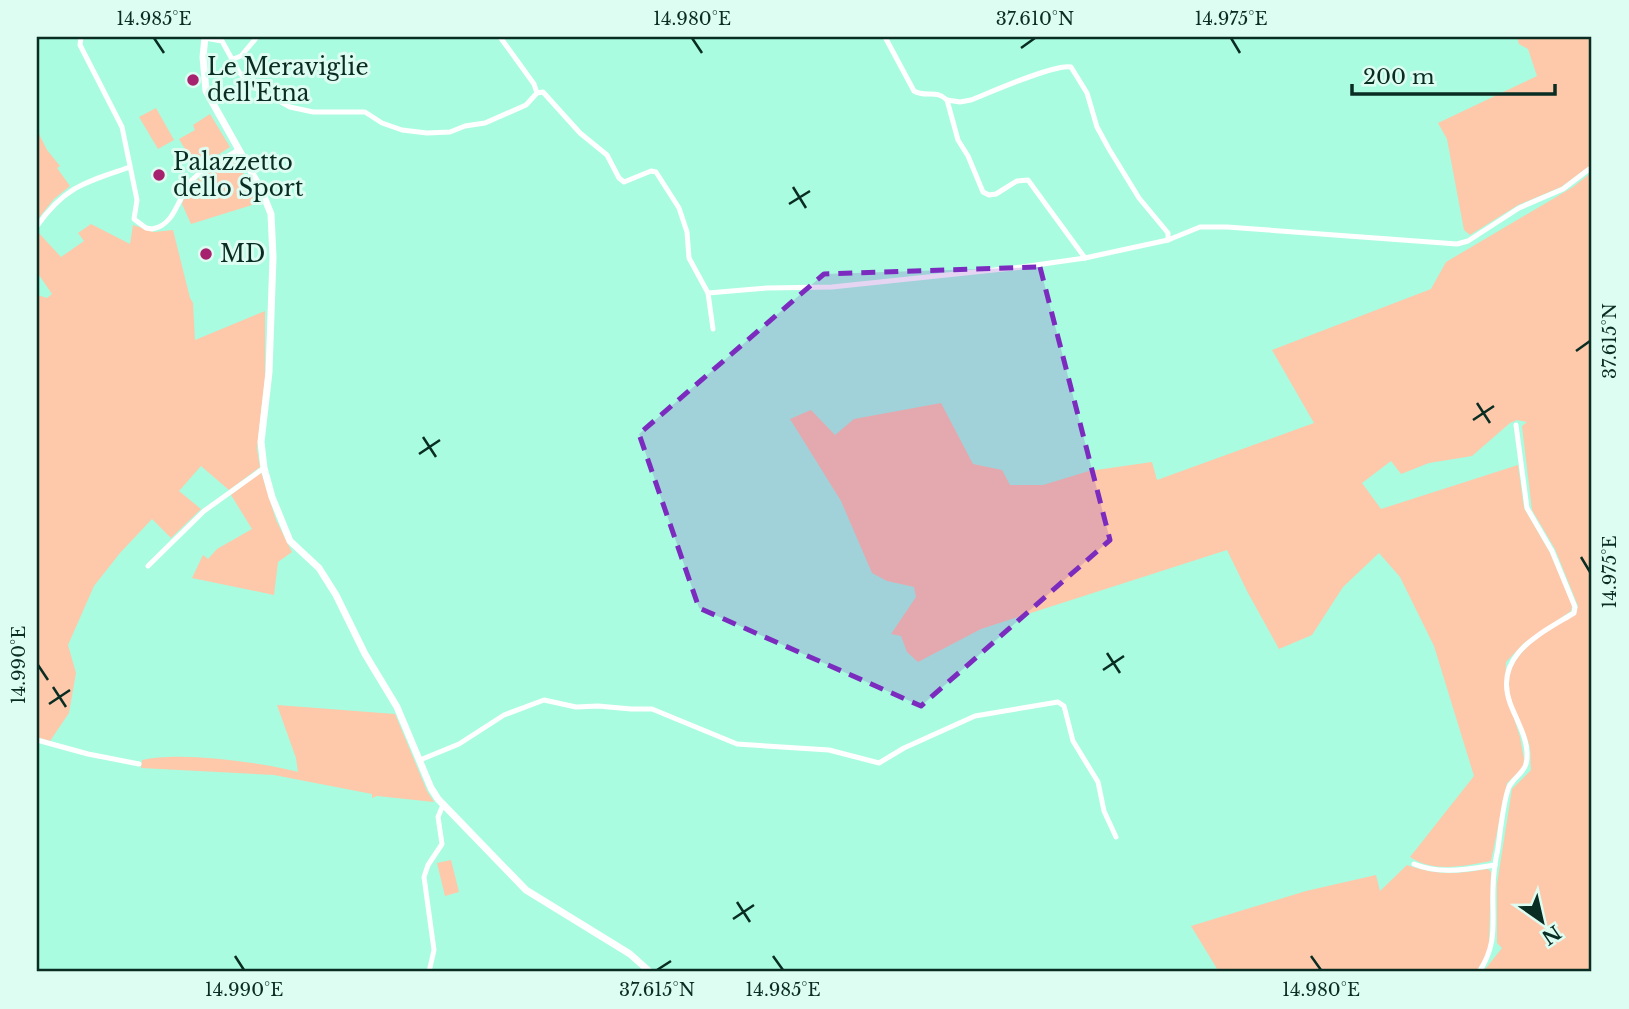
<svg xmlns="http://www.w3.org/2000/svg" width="1629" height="1009" font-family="'Libre Baskerville',serif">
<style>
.green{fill:#fec8aa}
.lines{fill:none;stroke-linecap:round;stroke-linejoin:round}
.minor{stroke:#fff;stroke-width:5}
.tertiary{stroke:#fff;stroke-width:7}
.marked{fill:#7b2cbf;fill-opacity:0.2;stroke:#7b2cbf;stroke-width:5;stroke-dasharray:14 9;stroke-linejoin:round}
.ticks{fill:none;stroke:#0a2d23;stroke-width:2.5}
.poi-dot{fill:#a6226e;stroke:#defdf2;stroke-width:2.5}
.labels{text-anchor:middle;stroke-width:6;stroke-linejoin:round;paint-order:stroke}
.poi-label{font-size:23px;fill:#0a2d23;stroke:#defdf2;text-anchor:start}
.neatline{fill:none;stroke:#0a2d23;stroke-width:2.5}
.ticks-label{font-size:18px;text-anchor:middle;fill:#0a2d23}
</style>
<rect width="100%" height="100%" fill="#aafce0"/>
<!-- green -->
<g class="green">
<polygon points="1517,37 1592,37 1592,164 1561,187 1518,205 1470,235 1464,230 1447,139 1438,123 1537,76 1528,49 1519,44"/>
<polygon points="156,108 174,140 158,149 139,117"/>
<polygon points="210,114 230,147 213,158 215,162 198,171 179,139 195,130 193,125"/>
<polygon points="37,130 47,150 60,166 57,168 70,186 54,199 37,220"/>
<path d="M233,156L244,173L241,176L242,179L246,178L262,202L191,224L182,204C191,178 211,169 233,156Z"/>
<path d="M1592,172V972H1483L1502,948L1497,943V884L1512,789L1531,770C1530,763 1531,755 1530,748C1526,730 1515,714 1510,696C1500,654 1547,632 1576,613L1578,606L1555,549L1532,510L1522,426L1527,422L1517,420L1510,423L1472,456L1429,463L1401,474L1391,461L1362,483L1381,509L1518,465L1524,508L1550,553L1572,605L1571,611L1524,643L1506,662L1505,691L1520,737L1524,759L1523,768L1507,783L1491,861C1464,866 1434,873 1410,857L1474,776L1434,646L1400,577L1379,553L1343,587L1312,635L1279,649L1248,593L1227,550L981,629L918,662L907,652L901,636L891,634L916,597L914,587L887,581L872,573L841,501L790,419L811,410L835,435L854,419L941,403L973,464L1002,470L1010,485H1043L1089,471L1152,462L1157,480L1314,423L1272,350L1431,289L1446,262L1573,187Z"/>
<polygon points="91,224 130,244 133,225 154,232 173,230 190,298 193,303 195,340 265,311 265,377 257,449 260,467 229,490 201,466 179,491 201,509 171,538 152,519 120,553 94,586 68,645 76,673 69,713 50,741 37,737 37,295 47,298 52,294 37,272 37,231 61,257 84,241 78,233"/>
<polygon points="261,472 276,520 292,552 278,562 274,595 192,578 203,555 208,559 217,549 252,529 231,495"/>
<path d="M277,705L395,714L427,791L434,802L377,796L372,798V794L274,775L141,768L142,760C180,751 259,762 298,772L296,758Z"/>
<polygon points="451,860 459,892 445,896 437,863"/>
<path d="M1407,865C1438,876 1457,874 1488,869L1491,872L1489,945L1485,959L1475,972H1219L1191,926L1306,891L1376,875L1380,891Z"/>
</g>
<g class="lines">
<!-- minor -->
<g class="minor">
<path d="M81,37L80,45L122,127L137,200L134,219L146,228L152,229C176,225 178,196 192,180C204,167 224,159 238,150"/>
<polyline points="500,37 534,84 537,93"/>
<path d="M885,37L914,91C926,98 936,89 947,100L958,140L968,156L983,192L989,195L996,194L1017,181L1028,180L1085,258"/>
<polyline points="205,38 222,41 239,72 250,85 290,107 313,112 365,112 382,123 402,130 427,133 450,132 465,126 485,123 526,105 537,93 543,92 580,133 607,155 619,178 624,182 651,171 656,172 679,208 687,232 689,258 708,293 713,329"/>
<polyline points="233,59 241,56 257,37"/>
<path d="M947,100L960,102L971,100C989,93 1056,63 1071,67L1087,93L1097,127L1109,149L1139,198L1168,233V240"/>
<path d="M37,226C65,186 86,182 130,167"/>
<polyline points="708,293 767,288 832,287 1022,267 1085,258 1168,240 1200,227 1227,227 1457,244 1468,241 1519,208 1563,189 1592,167"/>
<polyline points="148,566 204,511 264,468"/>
<polyline points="37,740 88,754 139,764"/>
<polyline points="420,760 459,744 504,715 544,700 576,707 598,706 631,709 652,709 737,744 829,750 879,763 904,748 975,716 1058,702 1064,706 1073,741 1098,782 1104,811 1116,837"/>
<path d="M1414,864C1440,875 1468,869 1495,865"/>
<polyline points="429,972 434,950 424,877 428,865 442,844 438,817 443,805"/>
<path d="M1479,972C1498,943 1492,923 1493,890C1493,876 1495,862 1498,848C1500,834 1504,794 1510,785C1518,773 1528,771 1527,754C1527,737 1516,719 1510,703C1493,655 1540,634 1574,613L1575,607L1552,551L1527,508L1516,425"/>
</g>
<!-- tertiary -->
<polyline class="tertiary" points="205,37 203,57 206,91 261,189 271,214 273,257 269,372 261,442 264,468 272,497 290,541 319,568 336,595 365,654 397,707 431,788 438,799 526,890 630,954 650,972"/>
</g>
<!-- marked area -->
<path class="marked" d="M1040,267L1110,540L921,706L699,608L639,434L824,274Z"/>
<!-- ticks -->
<path class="ticks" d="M154,38L164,53M692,38L702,53M1231,38L1240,53M1021,48L1035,38M793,187L806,208M789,204L810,191M1576,351L1590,341M1477,403L1490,423M1473,420L1494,406M423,437L436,457M419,454L440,440M1581,557L1590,572M1107,653L1120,673M38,665L48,680M1103,670L1124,656M53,687L66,707M49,704L70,690M737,902L750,922M733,919L754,905M235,956L244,970M773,956L783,970M1311,956L1321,970M657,970L671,961"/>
<!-- markers -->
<g class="poi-dot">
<circle cx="193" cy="80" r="7"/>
<circle cx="159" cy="175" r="7"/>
<circle cx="206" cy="254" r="7"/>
</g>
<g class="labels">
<!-- poi labels -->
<g class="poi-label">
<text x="207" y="75">Le Meraviglie<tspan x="207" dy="26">dell'Etna</tspan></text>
<text x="173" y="170">Palazzetto<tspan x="173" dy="26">dello Sport</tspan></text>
<text x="220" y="262">MD</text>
</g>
</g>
<!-- border -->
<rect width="1629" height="1009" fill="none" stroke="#defdf2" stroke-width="77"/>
<!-- north arrow -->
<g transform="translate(1542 921) rotate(146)" stroke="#defdf2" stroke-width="5" paint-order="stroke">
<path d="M0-5L12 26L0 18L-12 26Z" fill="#0a2d23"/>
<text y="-10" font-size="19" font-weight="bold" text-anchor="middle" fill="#0a2d23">N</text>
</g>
<!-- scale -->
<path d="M1352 84v10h203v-10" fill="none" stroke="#0a2d23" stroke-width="3.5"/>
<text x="1363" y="84" font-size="21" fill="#0a2d23" stroke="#defdf2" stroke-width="5" paint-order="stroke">200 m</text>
<rect x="38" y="38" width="1552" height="932" class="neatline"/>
<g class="ticks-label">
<text x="154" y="25">14.985°E</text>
<text x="692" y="25">14.980°E</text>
<text x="1035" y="25">37.610°N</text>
<text x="1231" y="25">14.975°E</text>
<text transform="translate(1610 341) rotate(-90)" y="6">37.615°N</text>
<text transform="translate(1610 572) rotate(-90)" y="6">14.975°E</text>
<text transform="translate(19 665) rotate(-90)" y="6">14.990°E</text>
<text x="244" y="996">14.990°E</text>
<text x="657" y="996">37.615°N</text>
<text x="783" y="996">14.985°E</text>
<text x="1321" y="996">14.980°E</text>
</g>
</svg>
